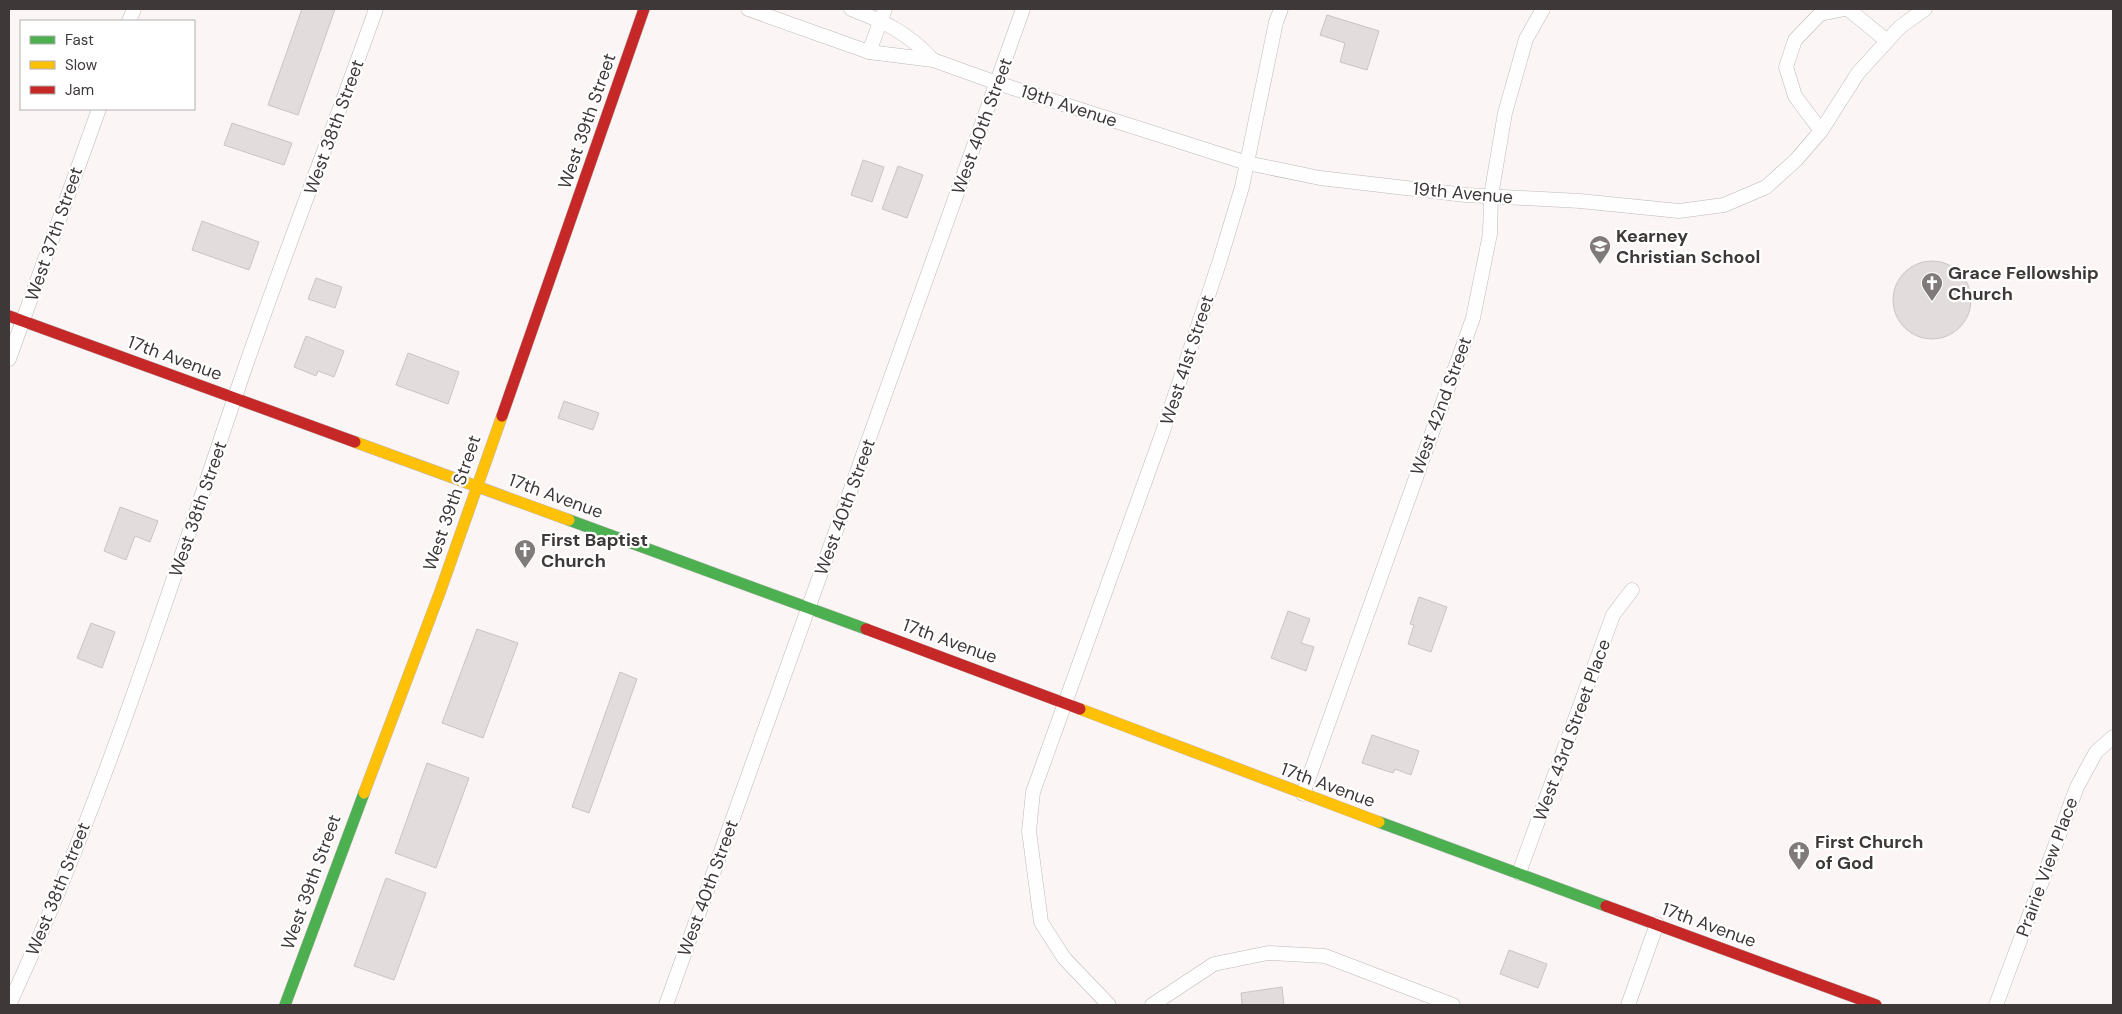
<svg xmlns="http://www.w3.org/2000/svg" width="2122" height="1014" font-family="'DM Sans',sans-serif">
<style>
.building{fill:#e2dcdc;stroke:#cac5c5}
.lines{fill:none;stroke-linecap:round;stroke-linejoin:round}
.street-casing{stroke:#beb8b9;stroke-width:15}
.fast-casing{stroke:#beb8b9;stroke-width:12}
.slow-casing{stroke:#beb8b9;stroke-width:12}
.jam-casing{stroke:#beb8b9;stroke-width:12}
.street{stroke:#fefefe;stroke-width:14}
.fast{stroke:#4caf50;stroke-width:11}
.slow{stroke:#ffc107;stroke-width:11}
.jam{stroke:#c62828;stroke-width:11}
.labels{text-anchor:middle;stroke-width:4.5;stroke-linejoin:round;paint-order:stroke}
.street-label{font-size:18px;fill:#3e3838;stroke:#fff}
.poi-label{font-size:18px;font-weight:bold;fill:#3e3838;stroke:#fff;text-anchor:start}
</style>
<rect width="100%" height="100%" fill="#fbf5f5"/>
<!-- building -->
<g class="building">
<polygon points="302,9 335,9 298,115 268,105"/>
<polygon points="1327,15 1379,31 1367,70 1340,62 1345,43 1320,35"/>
<polygon points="232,123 292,143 284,165 224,145"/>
<polygon points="863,160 884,167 872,202 851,195"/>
<polygon points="898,166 923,175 907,218 882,209"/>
<polygon points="202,221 259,242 249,270 192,250"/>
<circle cx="1932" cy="300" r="39"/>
<polygon points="316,278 342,287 335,308 308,299"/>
<polygon points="306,336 344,351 334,377 318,371 316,376 294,367"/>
<polygon points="408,353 459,372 448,404 396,385"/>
<polygon points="564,401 599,413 593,430 558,418"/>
<polygon points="120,507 158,521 150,542 135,536 126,560 104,551"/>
<polygon points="1419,597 1447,607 1431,652 1408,644 1414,625 1410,624"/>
<polygon points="1288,611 1310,619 1301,643 1314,647 1306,671 1271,658"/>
<polygon points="91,623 115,632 102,668 77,658"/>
<polygon points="477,629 518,643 483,738 442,723"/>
<polygon points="620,672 637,679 589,813 572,807"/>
<polygon points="1372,735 1419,751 1411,775 1395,769 1393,773 1362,763"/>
<polygon points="427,763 469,778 436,868 395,853"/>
<polygon points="386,878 426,893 394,980 354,966"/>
<polygon points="1509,950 1547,964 1538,988 1500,974"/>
<polygon points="1282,987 1284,1005 1242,1005 1241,993"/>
</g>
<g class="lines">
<!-- street casing -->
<g class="street-casing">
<g id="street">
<polyline points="748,9 869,52 933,60 997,83 1247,163 1320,178 1466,195 1580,201 1679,211 1724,205 1766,187 1796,160 1821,131 1858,73 1900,27 1925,9"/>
<path d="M851,9C885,22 907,32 933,60"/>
<polyline points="1848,9 1887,41"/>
<polyline points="129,21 134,9"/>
<polyline points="869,52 885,9"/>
<polyline points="1821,131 1795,96 1786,67 1795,40 1820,14 1845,9"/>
<polyline points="9,359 99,109"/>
<polyline points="1303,794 1473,318 1490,234 1491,196 1505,113 1526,39 1543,9"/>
<polyline points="1519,873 1613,615 1632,590"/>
<path d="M9,1005C99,810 165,604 234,400C278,269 330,139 376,9"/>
<polyline points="666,1005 1023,9"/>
<polyline points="1109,1005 1064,958 1041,922 1029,831 1033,792 1161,437 1220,260 1242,187 1276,22 1281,9"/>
<polyline points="1152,1005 1214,964 1268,953 1325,956 1453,1005"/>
<polyline points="1628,1005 1657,924"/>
<polyline points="1996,1005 2077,787 2096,752 2113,737"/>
</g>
</g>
<!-- fast casing -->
<g class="fast-casing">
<g id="fast">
<polyline points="569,520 866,629"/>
<polyline points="1379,822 1606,906"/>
<polyline points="285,1005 364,793"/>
</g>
</g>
<!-- slow casing -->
<g class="slow-casing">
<g id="slow">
<polyline points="355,442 569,520"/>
<polyline points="1080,709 1379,822"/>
<polyline points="364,793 440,592 502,416"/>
</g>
</g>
<!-- jam casing -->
<g class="jam-casing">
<g id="jam">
<polyline points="9,316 355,442"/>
<polyline points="502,416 644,9"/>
<polyline points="866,629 1080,709"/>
<polyline points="1606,906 1876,1005"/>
</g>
</g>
<!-- street -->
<use href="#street" class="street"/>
<!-- fast -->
<use href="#fast" class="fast"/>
<!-- slow -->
<use href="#slow" class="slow"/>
<!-- jam -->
<use href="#jam" class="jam"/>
</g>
<!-- icons -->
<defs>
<g id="school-pin" transform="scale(1.125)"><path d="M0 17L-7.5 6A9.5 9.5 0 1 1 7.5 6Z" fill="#807a7a" stroke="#fff"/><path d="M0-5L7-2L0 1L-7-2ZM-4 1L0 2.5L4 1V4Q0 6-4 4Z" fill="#fff"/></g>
<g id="church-pin" transform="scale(1.125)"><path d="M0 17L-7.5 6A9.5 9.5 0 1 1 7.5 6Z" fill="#807a7a" stroke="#fff"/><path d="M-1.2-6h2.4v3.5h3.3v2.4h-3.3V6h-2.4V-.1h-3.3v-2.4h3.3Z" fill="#fff"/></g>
</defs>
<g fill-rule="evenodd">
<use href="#school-pin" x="1600" y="246"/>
<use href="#church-pin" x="1932" y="283"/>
<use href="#church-pin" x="525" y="550"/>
<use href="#church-pin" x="1799" y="852"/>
</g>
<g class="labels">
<!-- street labels -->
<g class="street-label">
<text transform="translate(1069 106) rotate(18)" y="6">19th Avenue</text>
<text transform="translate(587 121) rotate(-71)" y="6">West 39th Street</text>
<text transform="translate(982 126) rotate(-70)" y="6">West 40th Street</text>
<text transform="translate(334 127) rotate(-70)" y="6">West 38th Street</text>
<text transform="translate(1463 193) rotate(5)" y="6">19th Avenue</text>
<text transform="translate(54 234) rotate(-71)" y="6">West 37th Street</text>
<text transform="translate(175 358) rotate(20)" y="6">17th Avenue</text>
<text transform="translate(1187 360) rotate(-72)" y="6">West 41st Street</text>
<text transform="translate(1441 406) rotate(-70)" y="6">West 42nd Street</text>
<text transform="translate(556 496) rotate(20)" y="6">17th Avenue</text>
<text transform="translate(452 503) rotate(-71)" y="6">West 39th Street</text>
<text transform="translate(845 507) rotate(-70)" y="6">West 40th Street</text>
<text transform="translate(198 509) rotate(-71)" y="6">West 38th Street</text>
<text transform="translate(950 641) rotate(20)" y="6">17th Avenue</text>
<text transform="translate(1572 730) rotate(-70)" y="6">West 43rd Street Place</text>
<text transform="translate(1328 785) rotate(20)" y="6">17th Avenue</text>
<text transform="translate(2047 867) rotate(-70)" y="6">Prairie View Place</text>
<text transform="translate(311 882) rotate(-70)" y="6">West 39th Street</text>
<text transform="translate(708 888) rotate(-70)" y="6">West 40th Street</text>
<text transform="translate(58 889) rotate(-68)" y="6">West 38th Street</text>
<text transform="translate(1709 925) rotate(20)" y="6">17th Avenue</text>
</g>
<!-- poi labels -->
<g class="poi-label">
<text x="1616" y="242">Kearney<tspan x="1616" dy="21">Christian School</tspan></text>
<text x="1948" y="279">Grace Fellowship<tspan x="1948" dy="21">Church</tspan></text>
<text x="541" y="546">First Baptist<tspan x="541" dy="21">Church</tspan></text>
<text x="1815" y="848">First Church<tspan x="1815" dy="21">of God</tspan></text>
</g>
</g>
<!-- border -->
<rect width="2122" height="1014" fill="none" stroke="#3e3838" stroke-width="20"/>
<!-- legend -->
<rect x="20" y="20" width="175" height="90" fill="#ffffff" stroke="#b2afaf"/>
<rect x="30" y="36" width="25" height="8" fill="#4caf50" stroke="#b2afaf"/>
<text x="65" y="45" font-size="15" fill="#3e3838">Fast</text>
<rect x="30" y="61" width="25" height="8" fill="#ffc107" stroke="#b2afaf"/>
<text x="65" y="70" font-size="15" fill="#3e3838">Slow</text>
<rect x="30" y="86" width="25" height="8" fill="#c62828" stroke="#b2afaf"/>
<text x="65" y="95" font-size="15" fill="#3e3838">Jam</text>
</svg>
